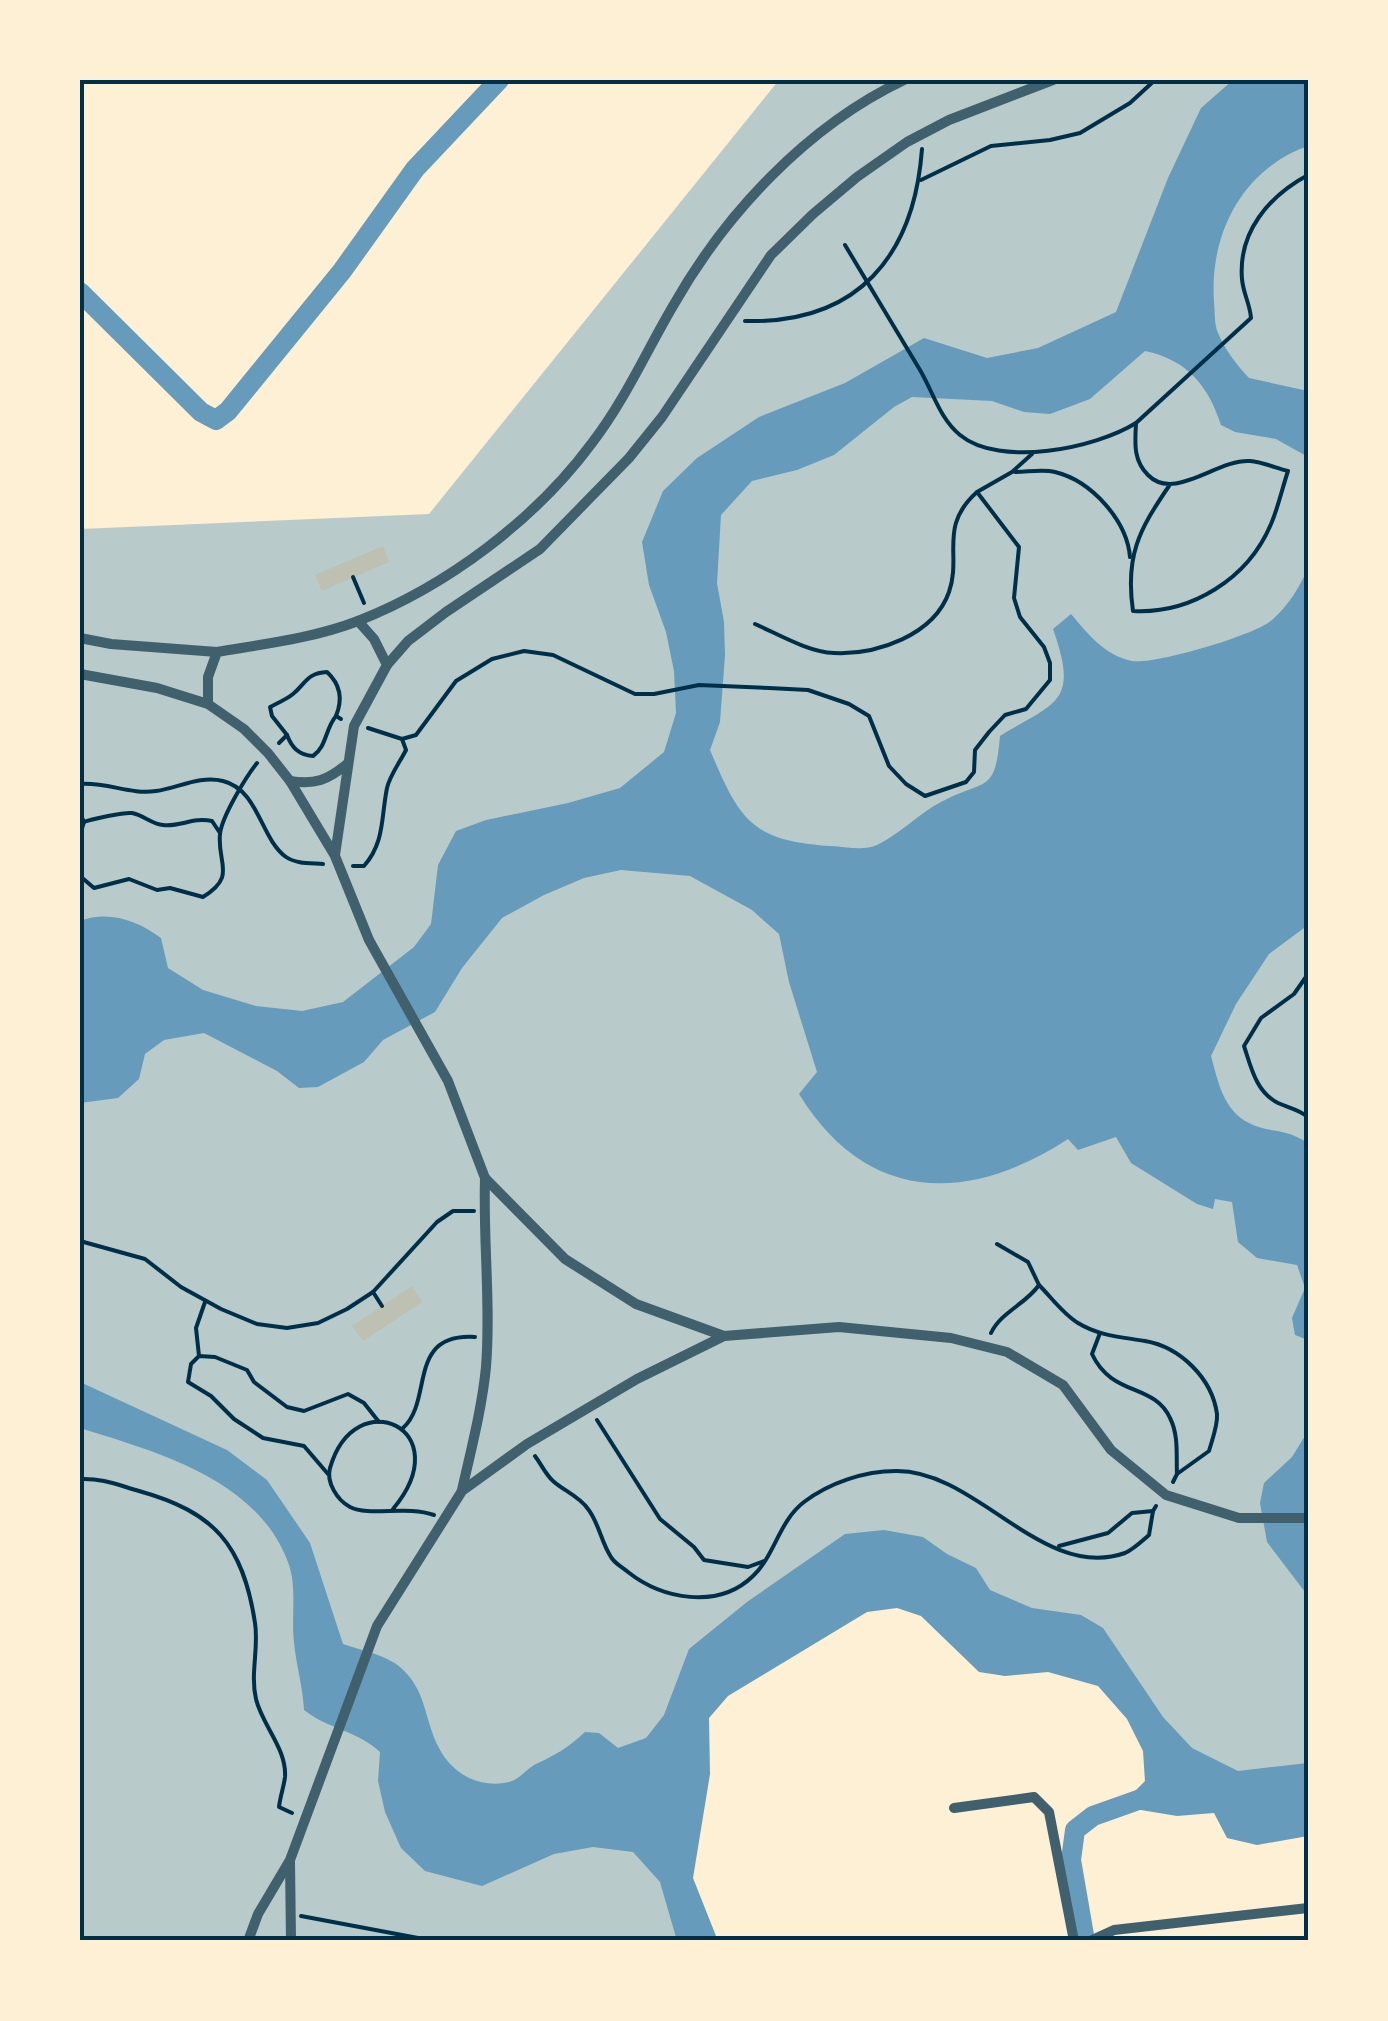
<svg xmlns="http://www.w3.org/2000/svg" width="1388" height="2021" font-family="'Golos Text',sans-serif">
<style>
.green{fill:#b9caca}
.water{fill:#669bbc}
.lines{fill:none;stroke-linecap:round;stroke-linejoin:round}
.canal{stroke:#669bbc;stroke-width:20}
.building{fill:#bec0b2}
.path{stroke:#003049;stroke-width:4}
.minor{stroke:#3f606c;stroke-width:10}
.neatline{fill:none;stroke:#003049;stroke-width:4}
</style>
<rect width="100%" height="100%" fill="#fdf0d5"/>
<!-- green -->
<polygon class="green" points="779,80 1308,80 1308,1786 1203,1787 1121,1693 866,1557 701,1663 671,1853 703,1941 80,1941 80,529 429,514"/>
<!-- water -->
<g class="water">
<path d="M1233,80H1308V146C1242,169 1209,235 1214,302C1215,312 1214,324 1218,333C1225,350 1237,365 1249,378L1308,391V457L1276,439L1235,432L1221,425C1208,385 1187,360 1145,351L1090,399L1050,414L1024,412L992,401L912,397L894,407L834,455L797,470L752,481L721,515L717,583L724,622L725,655L720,722L710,750C740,821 752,841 831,846C845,847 865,851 877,845C900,834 918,814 941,802C986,778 995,795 1000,736C1057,701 1079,703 1053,629L1071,614C1088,634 1104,655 1132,661C1154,665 1256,635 1272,620C1289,605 1298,589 1308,569V925L1269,954L1236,1004L1211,1056C1218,1081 1223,1110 1249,1123C1267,1133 1284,1127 1308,1143V1340L1295,1335L1292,1318L1305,1288L1297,1265L1257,1258L1238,1242L1232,1202L1215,1199L1213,1209L1197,1204L1131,1163L1116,1137L1078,1150L1068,1139C967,1205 866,1203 799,1094L817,1072L789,982L779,934L752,910L690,876L621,870L584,878L544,895L502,918L462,968L435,1012L383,1040L364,1062L318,1087L299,1088L277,1071L204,1033L164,1040L145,1054L139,1079L118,1098L80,1103V921C108,910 137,920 161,938L168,968L203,990L256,1006L302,1011L343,1002L414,947L431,924L438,865L456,831L486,820L568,803L620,788L664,752L676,713L674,671L666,632L649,585L642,542L663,491L697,458L759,417L845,383L924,338L987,358L1038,348L1116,312L1168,178L1201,108Z"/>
<path d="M80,1382L227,1450L267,1480L310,1543L343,1644C360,1650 386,1655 400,1667C427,1690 424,1720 439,1748C452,1774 480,1789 509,1782C518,1780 526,1770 534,1765C557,1754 565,1750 585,1732L599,1733L618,1748L646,1738L664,1715L689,1649L747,1602L845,1534L884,1530L923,1537L947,1554L976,1568L990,1590L1032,1608L1081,1615L1103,1628L1163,1717L1192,1748L1238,1771L1308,1763V1836L1257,1845L1227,1838L1214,1813L1177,1816L1135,1809L1132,1794L1145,1781L1143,1751L1127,1719L1098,1686L1048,1672L1005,1676L979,1672L921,1616L897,1608L867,1612L728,1696L709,1718L710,1774L693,1878L718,1941H677L660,1882L633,1852L593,1847L554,1854L482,1886L425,1871L401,1848L385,1812L378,1781L380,1752C358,1731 328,1729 304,1710C303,1687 296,1665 294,1642C291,1618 297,1588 289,1565C260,1480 157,1452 80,1428Z"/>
<polygon points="1308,1431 1308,1596 1267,1542 1260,1503 1264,1483 1292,1457"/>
</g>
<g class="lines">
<!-- canal -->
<g class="canal">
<polyline points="80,292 201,412 216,420 228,411 342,271 415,169 499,80"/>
<polyline points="1085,1941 1071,1860 1075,1830 1093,1816 1155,1794"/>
</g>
</g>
<!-- building -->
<g class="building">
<polygon points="383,546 389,562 322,591 315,575"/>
<polygon points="412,1286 422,1302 363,1341 352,1326"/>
</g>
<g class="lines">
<!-- path -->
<g class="path">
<polyline points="921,180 991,146 1050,140 1080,133 1130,103 1155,80"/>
<path d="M845,245C870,287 895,328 920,370C933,392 940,419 960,435C1000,468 1096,448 1136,423L1251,318C1250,304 1243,293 1242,279C1238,232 1269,196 1308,175"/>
<path d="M745,321C858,324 914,256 922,149"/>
<path d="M1136,423C1135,443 1133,460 1148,475C1174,502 1217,459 1250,461C1262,462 1276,468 1288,471C1282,489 1278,508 1271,524C1248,579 1191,614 1133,611C1125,556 1139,530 1169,486"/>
<path d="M1015,472C1028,472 1043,469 1055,472C1092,481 1127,521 1130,557"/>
<polyline points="353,577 364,603"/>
<path d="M755,624C778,634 808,652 834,653C877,655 934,635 949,592C962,555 938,527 977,492"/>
<path d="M287,735L272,716L270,707C278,703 287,699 293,694C306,683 307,673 327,672C340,684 343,699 336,716"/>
<polyline points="402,739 416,735 456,681 492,659 524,651 553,655 635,694 654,694 699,685 769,688 808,690 849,704 869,716 889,766 906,784 925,796 966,782 974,772 975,750 989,732 1005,715 1026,709 1050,680 1050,663 1044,647 1020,617 1014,598 1019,547 977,492 1012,472 1032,454"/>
<path d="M279,743L287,735C292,748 299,755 313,756C327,746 325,729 336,716L341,719"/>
<path d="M80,784C108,782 130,795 156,791C178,788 200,775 223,781C259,790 260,838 286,857C296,864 311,863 323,864"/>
<polyline points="80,813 84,822 80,835"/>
<path d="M84,822C92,819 124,812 132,813C143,815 152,824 163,825C181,827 192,817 212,821L220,833"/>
<path d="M353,866H364C385,842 381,817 387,788C390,775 400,762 406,750L402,739L368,728"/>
<path d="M80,876L94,888L129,879L157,890L170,888L203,897C237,876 217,864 220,834C222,816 246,777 257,763"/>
<path d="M1308,974L1294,994L1261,1018L1244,1046C1251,1067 1256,1092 1278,1103C1289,1108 1298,1109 1308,1117"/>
<polyline points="80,1241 145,1259 181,1287 221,1309 257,1324 287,1328 318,1323 347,1309 373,1292 437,1222 453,1211 474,1211"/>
<path d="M1039,1285C1051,1297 1063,1314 1078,1323C1099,1336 1122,1337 1145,1341C1180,1347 1212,1378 1217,1414C1218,1425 1212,1440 1209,1451L1177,1474L1173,1482"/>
<polyline points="373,1292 382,1306"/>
<path d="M991,1333C1001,1312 1026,1304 1039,1285L1028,1262L997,1244"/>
<path d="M1100,1333L1092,1354C1112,1397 1154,1383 1170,1418C1179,1436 1176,1455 1177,1474"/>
<polyline points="199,1356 196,1328 205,1302"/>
<polyline points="597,1420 660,1519 694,1547 704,1560 748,1567 764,1561"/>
<path d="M403,1428C434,1400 406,1333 475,1337"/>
<path d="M535,1456C541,1464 546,1475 553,1481C564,1491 579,1496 588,1509C599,1523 601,1542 611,1557C614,1563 622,1567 628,1572C662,1599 718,1610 753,1576C775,1555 779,1521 804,1502C829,1483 864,1471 896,1471C977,1470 1043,1582 1125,1553C1134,1549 1142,1541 1149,1535L1153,1511L1156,1506"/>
<polyline points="328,1474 304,1446 263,1438 234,1419 211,1396 188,1382 191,1364 199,1356 215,1357 247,1370 254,1382 287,1407 304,1411 348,1394 364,1403 379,1422"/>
<path d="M80,1479C102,1478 118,1485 139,1491C214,1512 243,1544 255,1623C259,1648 250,1674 256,1699C262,1725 287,1749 285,1777C284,1786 280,1797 279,1807L292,1813"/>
<path d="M393,1509C460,1429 355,1381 330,1468C326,1482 337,1500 350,1507C369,1517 407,1505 434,1515"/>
<polyline points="1059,1546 1108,1533 1132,1513 1153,1511"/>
<polyline points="301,1916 434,1941"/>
</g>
<!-- minor -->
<g class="minor">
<polyline points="80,638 111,644 217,652"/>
<polyline points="387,665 408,641 446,612 540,549 629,458 662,417 771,255 813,214 857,177 907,142 949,120 1053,80"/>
<polyline points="80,674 157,688 208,704 244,729 268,753 290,781 335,856 369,940 448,1081 485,1178 565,1259 636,1304 724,1336 839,1327 951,1338 1007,1352 1063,1385 1111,1450 1166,1495 1239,1518 1308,1518"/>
<path d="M208,704V677L217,652C264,644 314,638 358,621C447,586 535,520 592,443C625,400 646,352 673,306C725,214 807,126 904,80"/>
<path d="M290,781C315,785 328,780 347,764"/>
<polyline points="335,855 354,726 387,665 374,639 358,621"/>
<path d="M462,1490C471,1450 482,1408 486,1367C491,1304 483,1241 485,1178"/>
<polyline points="954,1808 1034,1797 1049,1812 1074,1941"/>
<polyline points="290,1862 291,1941"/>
<polyline points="248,1941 258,1914 290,1860 377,1626 462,1491 527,1444 637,1379 724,1336"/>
<polyline points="1090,1941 1114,1930 1308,1908"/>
</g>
</g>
<!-- border -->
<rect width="1388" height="2021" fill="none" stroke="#fdf0d5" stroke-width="165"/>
<rect x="82" y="82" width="1224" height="1856" class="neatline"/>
</svg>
